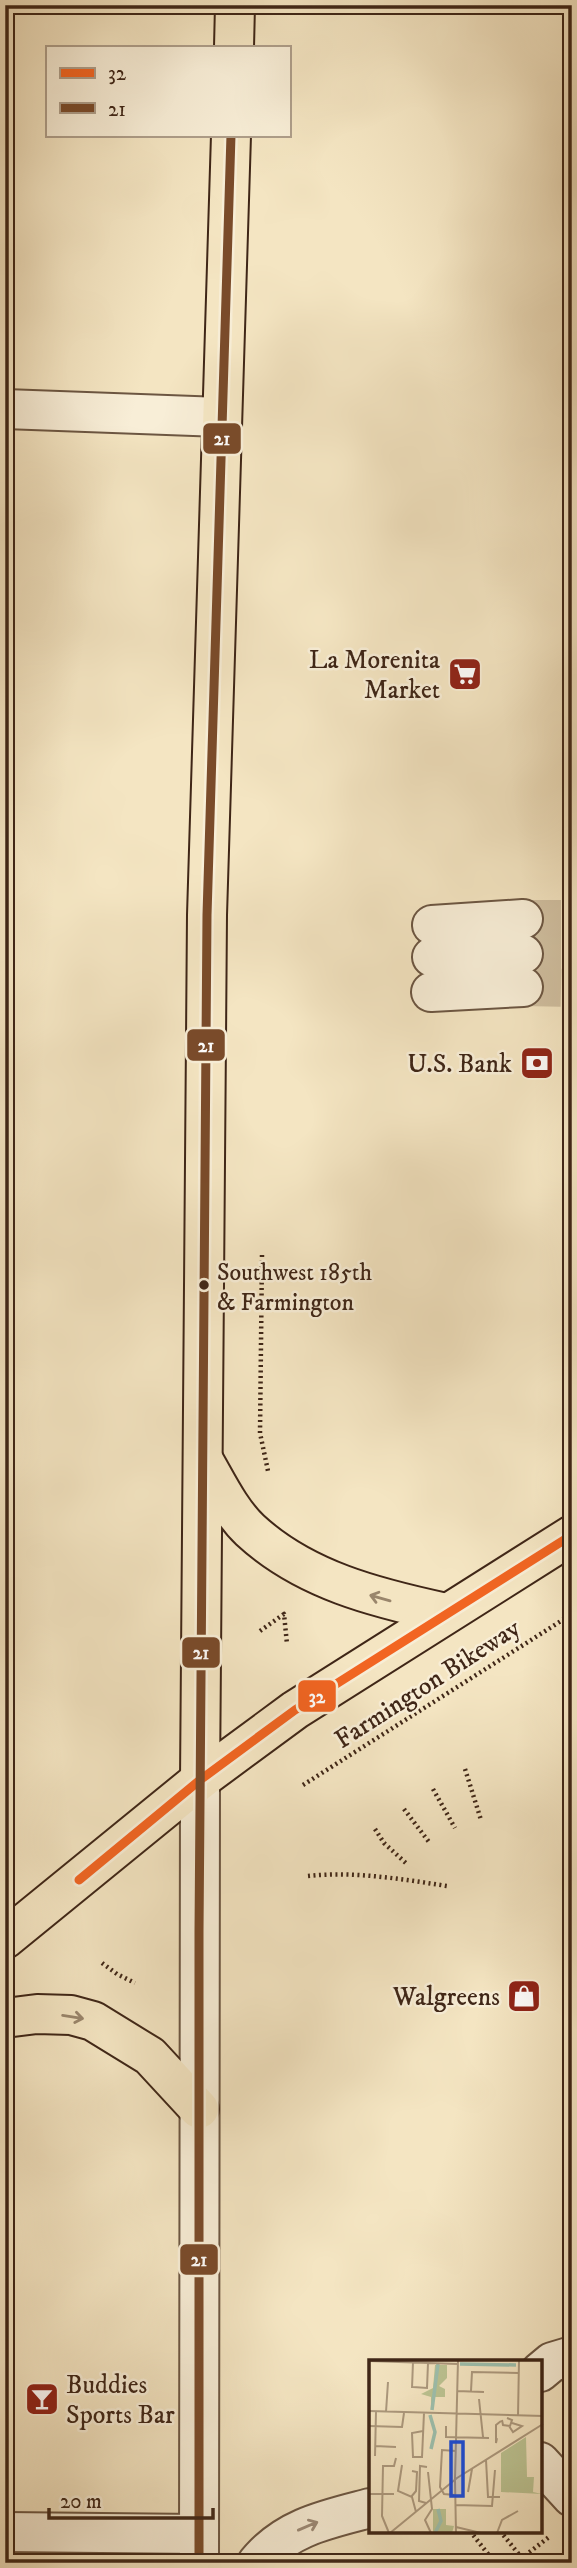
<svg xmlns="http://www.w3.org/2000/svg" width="577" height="2568" font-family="'IM FELL DW Pica',serif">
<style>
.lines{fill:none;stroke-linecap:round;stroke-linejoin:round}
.minor-tunnel{stroke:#d0bfa0;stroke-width:38;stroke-dasharray:38 19;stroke-linecap:butt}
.minor-casing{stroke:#6c5642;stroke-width:42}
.major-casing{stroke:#3f2617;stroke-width:42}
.path{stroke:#3f2617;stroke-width:4.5;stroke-dasharray:2 3.5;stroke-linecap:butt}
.minor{stroke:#f8eed7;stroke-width:38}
.major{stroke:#f4e5c2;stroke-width:38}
.bus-1-casing{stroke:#f8eed7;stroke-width:14}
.bus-2-casing{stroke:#f8eed7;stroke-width:14}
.bus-1{stroke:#f26522;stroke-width:9}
.bus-2{stroke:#7a4b2a;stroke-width:9}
.oneway{stroke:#9a866c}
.oneway2{stroke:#9c8a77}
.bus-dot{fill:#3f2617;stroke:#f8eed7;stroke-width:2.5}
.labels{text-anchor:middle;stroke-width:5;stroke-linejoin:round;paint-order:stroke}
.bus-label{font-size:24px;fill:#3f2617;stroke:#f8eed7;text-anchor:start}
.poi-label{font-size:26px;fill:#3f2617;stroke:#f8eed7;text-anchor:end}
.street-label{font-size:26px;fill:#3f2617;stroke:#f8eed7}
.inset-river{fill:none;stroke:#9dc0ae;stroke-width:3.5}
.inset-road{fill:none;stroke:#ac997e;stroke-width:2}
.view{fill:#1d4ed8;fill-opacity:0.15;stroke:#1d4ed8;stroke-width:3.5}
.inset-edge{fill:none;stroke:#3f2617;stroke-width:3.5}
.line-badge{stroke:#f8eed7;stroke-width:2.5}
.badge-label{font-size:19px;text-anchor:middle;font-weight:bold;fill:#fff}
</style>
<rect width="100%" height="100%" fill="#f4e5c2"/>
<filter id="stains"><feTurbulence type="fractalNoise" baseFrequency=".00286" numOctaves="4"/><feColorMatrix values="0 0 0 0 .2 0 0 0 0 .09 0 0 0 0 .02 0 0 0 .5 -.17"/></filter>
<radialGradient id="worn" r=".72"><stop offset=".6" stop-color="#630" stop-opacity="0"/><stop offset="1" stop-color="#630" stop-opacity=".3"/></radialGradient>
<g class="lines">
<!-- minor-tunnel -->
<g class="minor-tunnel">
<polyline points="523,919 572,919"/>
<polyline points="523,954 572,954"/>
<polyline points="523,987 572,988"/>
</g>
<!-- minor casing -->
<g class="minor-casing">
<g id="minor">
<polyline points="5,409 221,417"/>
<polyline points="432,925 523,919"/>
<polyline points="432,957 523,954"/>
<polyline points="431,992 523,987"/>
<polyline points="540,2372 552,2362 572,2356"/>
<polyline points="540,2462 572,2497"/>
<polyline points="5,2532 199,2534"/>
<polyline points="199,2563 200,1780"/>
<path d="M257,2563C286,2527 328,2519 370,2508"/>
</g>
</g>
<!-- major casing -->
<g class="major-casing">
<g id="major">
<polyline points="234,47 235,5"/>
<path d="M203,1459C217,1483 230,1511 250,1530C304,1580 376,1598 446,1613"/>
<polyline points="200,1780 207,915 231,135"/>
<polyline points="5,1939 200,1780 295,1710 572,1535"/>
<polyline points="5,2018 37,2014 71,2015 93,2021 150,2056 199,2109"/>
</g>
</g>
<!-- path -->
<g class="path">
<polyline points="262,1255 260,1433 268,1471"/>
<polyline points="260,1631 284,1614 287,1644"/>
<polyline points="465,1769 481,1820"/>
<polyline points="303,1785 572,1614"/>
<polyline points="433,1789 455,1828"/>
<polyline points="404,1809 429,1842"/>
<polyline points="375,1829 384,1843 408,1865"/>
<path d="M308,1876C354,1871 401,1879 447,1886"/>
<polyline points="102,1963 117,1974 135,1983"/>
<polyline points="470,2531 495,2563"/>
<polyline points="500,2531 522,2558 549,2537"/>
</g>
<!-- minor -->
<use href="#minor" class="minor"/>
<!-- major -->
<use href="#major" class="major"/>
<!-- bus-1 casing -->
<g class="bus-1-casing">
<polyline id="bus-1" points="79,1880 200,1780 295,1710 572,1535"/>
</g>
<!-- bus-2 casing -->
<g class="bus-2-casing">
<polyline id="bus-2" points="199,2563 199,1931 207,915 231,135"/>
</g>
<!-- bus-1 -->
<use href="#bus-1" class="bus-1"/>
<!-- bus-2 -->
<use href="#bus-2" class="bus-2"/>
</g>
<!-- one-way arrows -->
<defs><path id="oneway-shaft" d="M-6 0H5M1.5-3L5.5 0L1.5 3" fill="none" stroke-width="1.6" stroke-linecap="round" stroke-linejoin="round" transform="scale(1.75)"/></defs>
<g class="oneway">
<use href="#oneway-shaft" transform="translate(380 1598) rotate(-164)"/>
<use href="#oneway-shaft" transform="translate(73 2017) rotate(9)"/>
</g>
<use class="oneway2" href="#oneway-shaft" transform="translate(308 2526) rotate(-23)"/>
<!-- icons -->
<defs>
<g id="supermarket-square" transform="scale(1.75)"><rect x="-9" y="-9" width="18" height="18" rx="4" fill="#8f2418" stroke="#f8eed7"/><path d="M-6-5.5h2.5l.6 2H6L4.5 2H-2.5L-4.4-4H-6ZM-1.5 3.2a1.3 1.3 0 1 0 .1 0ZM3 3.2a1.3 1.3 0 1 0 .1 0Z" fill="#fff"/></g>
<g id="bank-square" transform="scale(1.75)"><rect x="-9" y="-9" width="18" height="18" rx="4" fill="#8f2418" stroke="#f8eed7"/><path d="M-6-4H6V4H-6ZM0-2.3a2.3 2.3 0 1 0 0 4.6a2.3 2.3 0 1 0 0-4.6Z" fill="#fff"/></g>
<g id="shop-square" transform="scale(1.75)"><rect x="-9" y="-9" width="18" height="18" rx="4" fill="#8f2418" stroke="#f8eed7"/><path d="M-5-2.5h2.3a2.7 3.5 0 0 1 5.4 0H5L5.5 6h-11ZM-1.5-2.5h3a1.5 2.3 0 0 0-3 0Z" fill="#fff"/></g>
<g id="bar-square" transform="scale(1.75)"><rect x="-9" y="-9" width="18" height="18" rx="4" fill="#8f2418" stroke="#f8eed7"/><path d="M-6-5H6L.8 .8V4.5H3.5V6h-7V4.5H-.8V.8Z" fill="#fff"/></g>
</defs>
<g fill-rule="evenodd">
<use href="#supermarket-square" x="465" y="674"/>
<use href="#bank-square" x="537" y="1063"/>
<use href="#shop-square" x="524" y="1996"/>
<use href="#bar-square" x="42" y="2399"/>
</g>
<!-- markers -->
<circle class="bus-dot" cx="204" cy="1285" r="6"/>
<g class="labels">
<!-- bus labels -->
<g class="bus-label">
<text x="217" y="1280">Southwest 185th<tspan x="217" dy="30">&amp; Farmington</tspan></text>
</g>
<!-- poi labels -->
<g class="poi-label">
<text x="440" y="668">La Morenita<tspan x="440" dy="30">Market</tspan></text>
<text x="512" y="1072">U.S. Bank</text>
<text x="500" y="2005">Walgreens</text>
<text x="66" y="2393" text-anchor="start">Buddies<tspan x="66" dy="30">Sports Bar</tspan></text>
</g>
<!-- street labels -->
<g class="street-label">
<text transform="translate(427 1683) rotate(-33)" y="9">Farmington Bikeway</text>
</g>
</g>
<!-- overview -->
<g transform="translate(369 2360)">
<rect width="173" height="173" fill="#f4e5c2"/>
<path d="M66,5H78V18L70,26L76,29V37H65L62,49V37L52,34L64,28ZM157,77L158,117H165L164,132L173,134L132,132V93ZM64,149H77V165L85,166L83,173H64Z" fill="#bcc493"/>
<path class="inset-river" d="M91,4L147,5M63,50L69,4M61,55L66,72L62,89M66,173L72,161L69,149"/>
<path class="inset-road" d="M0,1L89,4M44,27L58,28L59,3M43,28L44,2M88,31L115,32M102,31L103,12L150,13M110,39L114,77M0,51L174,56M17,52L19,22M149,56L150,0M133,60L134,65L141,66L143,60L138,58M0,66L33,67L35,53M77,66V77L120,78M140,66L144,72L153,66L143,63M54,71L43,73L44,97H53L55,53M128,78L127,83V65L132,61M6,86L27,87M6,96L7,52M117,100L119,137H131M33,105L29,131L43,137L47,152M59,112L63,149L56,160L62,173M86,119L89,0M86,120L87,173M99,132L103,109M0,134H25M86,135L75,134L71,127L73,90L87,91M42,137L47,131L48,112L43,111M57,143L50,141L51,106L58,107M86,145L123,146L126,110M87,167L112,173M20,173L13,156L14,106H25L27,98M21,173L88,118L174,64M128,173L133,160L149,151"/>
<path class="view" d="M82,82H94V136H82Z"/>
<rect width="173" height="173" class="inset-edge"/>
</g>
<g class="line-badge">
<rect x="202" y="422" width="40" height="33" rx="7" fill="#7a4b2a"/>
<rect x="186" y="1028" width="40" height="34" rx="7" fill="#7a4b2a"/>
<rect x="181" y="1636" width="40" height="33" rx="7" fill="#7a4b2a"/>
<rect x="297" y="1679" width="40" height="34" rx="7" fill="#f26522"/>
<rect x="179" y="2243" width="40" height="33" rx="7" fill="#7a4b2a"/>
</g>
<g class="badge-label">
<text x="222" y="445">21</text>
<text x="206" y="1052">21</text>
<text x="201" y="1659">21</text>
<text x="317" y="1703">32</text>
<text x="199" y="2266">21</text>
</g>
<!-- margin -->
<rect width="577" height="2568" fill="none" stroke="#f4e5c2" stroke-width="28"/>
<rect x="7" y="7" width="563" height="2554" fill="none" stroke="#3f2617" stroke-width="3.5"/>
<rect x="14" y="14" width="549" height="2540" fill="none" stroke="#3f2617" stroke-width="2"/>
<!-- legend -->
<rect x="46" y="46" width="245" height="91" fill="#f8eed7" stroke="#ae9e8a" stroke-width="2"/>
<rect x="60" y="68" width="35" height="10" fill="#f26522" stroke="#ae9e8a" stroke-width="2"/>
<text x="108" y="80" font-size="21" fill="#3f2617">32</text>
<rect x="60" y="103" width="35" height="10" fill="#7a4b2a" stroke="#ae9e8a" stroke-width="2"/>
<text x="108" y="116" font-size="21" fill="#3f2617">21</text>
<!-- scale -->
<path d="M49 2508v10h164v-10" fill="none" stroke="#3f2617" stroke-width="3.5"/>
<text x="60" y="2508" font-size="21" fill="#3f2617" stroke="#f8eed7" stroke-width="5" paint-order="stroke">20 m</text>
<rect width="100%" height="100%" filter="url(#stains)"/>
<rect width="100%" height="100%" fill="url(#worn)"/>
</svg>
